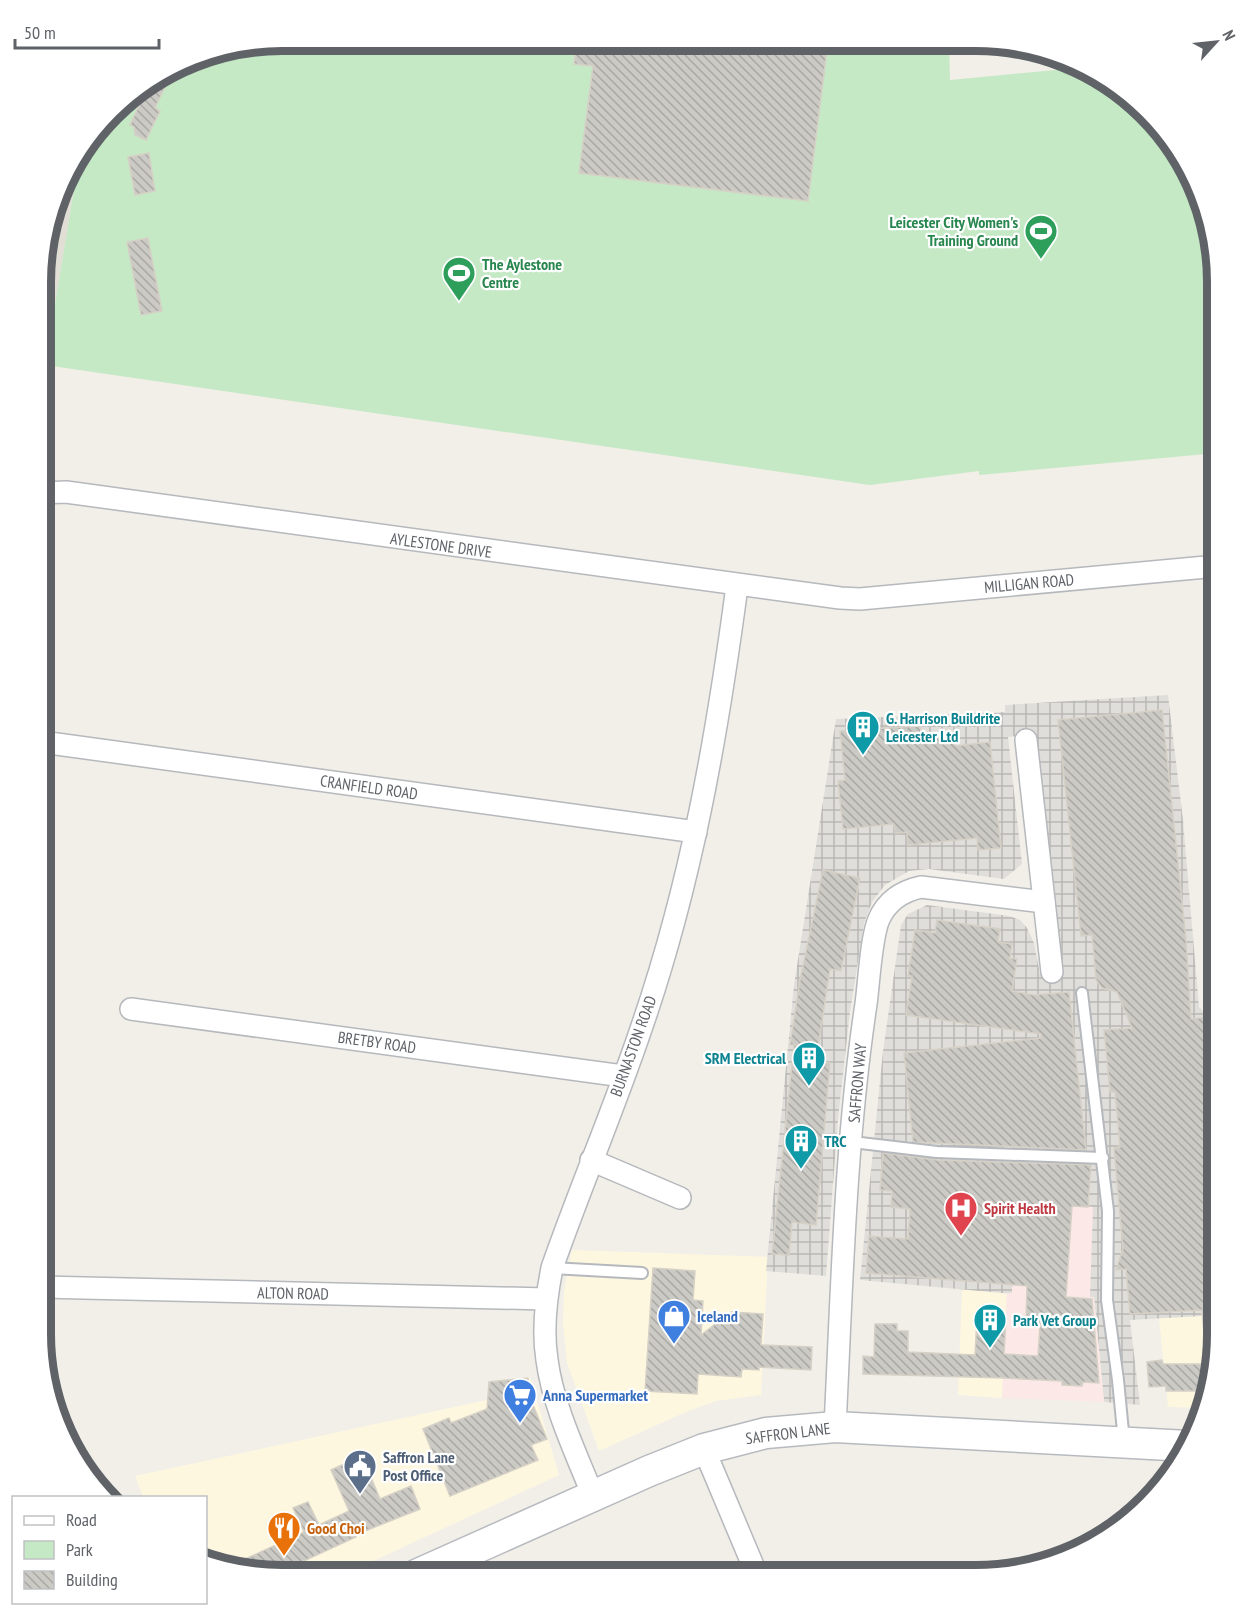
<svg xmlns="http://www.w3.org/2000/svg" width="1258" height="1616" font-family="'PT Sans Narrow',sans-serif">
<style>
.commercial{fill:#fef7e0}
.industrial{fill:url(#industrial-grid)}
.education{fill:#e1ded6}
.medical{fill:#fce8e6}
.green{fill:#c5e8c5}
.building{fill:url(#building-back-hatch);stroke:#d6d1c6;stroke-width:1.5}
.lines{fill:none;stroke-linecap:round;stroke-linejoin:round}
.service-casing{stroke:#b5b8bc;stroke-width:14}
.minor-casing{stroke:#b5b8bc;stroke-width:24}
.secondary-casing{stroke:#b6babf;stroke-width:33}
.service{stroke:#fff;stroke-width:10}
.minor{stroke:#fff;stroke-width:21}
.secondary{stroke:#fff;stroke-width:30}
.labels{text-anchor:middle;stroke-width:4.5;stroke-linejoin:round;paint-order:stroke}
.leisure-label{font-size:16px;font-weight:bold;fill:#27864d;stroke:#fff;text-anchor:end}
.street-label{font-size:16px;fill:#5f6368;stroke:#fff}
.culture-label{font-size:16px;font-weight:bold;fill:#0d838f;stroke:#fff;text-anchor:start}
.health-label{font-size:16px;font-weight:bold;fill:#be3a42;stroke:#fff;text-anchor:start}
.shop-label{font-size:16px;font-weight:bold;fill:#366cbe;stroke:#fff;text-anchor:start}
.service-label{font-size:16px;font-weight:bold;fill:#4e5e75;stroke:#fff;text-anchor:start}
.food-label{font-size:16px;font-weight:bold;fill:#c56008;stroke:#fff;text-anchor:start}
.rim{fill:none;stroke:#5f6368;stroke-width:8}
</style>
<defs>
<pattern id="industrial-grid" width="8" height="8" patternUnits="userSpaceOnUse" patternTransform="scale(1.5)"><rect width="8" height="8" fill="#e0deda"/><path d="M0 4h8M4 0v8" fill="none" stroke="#b9b8b5"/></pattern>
<pattern id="building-back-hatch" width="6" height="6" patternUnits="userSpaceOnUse" patternTransform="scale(1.5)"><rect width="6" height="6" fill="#cccac5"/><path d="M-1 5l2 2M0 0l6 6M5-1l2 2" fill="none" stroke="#a9a8a4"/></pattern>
</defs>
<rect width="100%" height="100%" fill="#f1efe8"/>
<!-- commercial -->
<g class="commercial">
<polygon points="572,1250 768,1257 761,1395 716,1401 688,1411 599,1451 567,1363 563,1324 564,1291"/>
<polygon points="962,1289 1007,1293 1002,1398 958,1395"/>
<polygon points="1202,1316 1207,1382 1199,1408 1168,1407 1159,1318"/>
<polygon points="530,1377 559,1475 343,1575 266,1575 206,1563 206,1498 143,1497 135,1476 487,1400 489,1382"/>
</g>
<!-- industrial -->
<polygon class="industrial" points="1168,695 1183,820 1199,1007 1204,1012 1217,1011 1217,1307 1201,1308 1202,1316 1130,1320 1140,1405 1104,1402 1094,1298 1090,1297 1017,1201 1012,1294 860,1280 883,1051 901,925 908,914 927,905 1009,916 1020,920 1027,928 1034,943 1040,974 1061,972 1035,734 1008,737 1022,864 1004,879 929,869 909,871 885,885 872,902 864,923 850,1012 838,1119 826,1276 766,1271 794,985 836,719 1005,712 1005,705"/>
<!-- education -->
<polygon class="education" points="80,153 45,365 42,364 43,250 73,162"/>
<!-- medical -->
<polygon class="medical" points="1017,1201 1093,1207 1090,1297 1094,1297 1104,1402 1002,1398 1007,1293 1012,1293"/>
<!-- green -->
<polygon class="green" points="282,41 949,42 950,80 1076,68 1110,81 1185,162 1209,220 1217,282 1217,453 979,475 979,471 870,485 45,365 80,153 123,100 204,53"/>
<!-- building -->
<g class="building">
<polygon points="577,41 828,42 808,201 579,173 593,66 574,64"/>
<polygon points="172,72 155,108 160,111 146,140 135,135 134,127 130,125 148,86"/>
<polygon points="149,153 155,191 135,195 128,157"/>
<polygon points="148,238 162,311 141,315 127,242"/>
<polygon points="1162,710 1186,939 1191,1019 1217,1016 1217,1349 1215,1357 1206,1357 1202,1310 1130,1314 1126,1269 1116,1270 1123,1249 1114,1148 1120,1147 1115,1092 1110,1092 1104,1030 1132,1028 1117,992 1102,988 1096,980 1092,935 1081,936 1058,720"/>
<polygon points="920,726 922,737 954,734 956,746 990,742 1001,848 978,850 977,838 908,845 907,832 895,833 894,824 843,829 838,781 845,780 840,731"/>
<polygon points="823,870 860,878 841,971 830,969 816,1061 830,1063 816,1225 792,1222 789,1255 772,1254 794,1045 790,1045 800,980"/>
<polygon points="937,920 1000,929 998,942 1012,944 1010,958 1017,959 1012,991 1034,995 1069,992 1086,1150 913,1142 904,1053 1041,1038 1041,1034 906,1015 912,976 908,976 915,930 935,933"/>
<polygon points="883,1153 937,1160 1091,1165 1088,1207 1072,1206 1066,1297 1092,1299 1099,1383 1083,1382 1082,1386 1062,1385 1062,1381 1003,1378 863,1374 863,1356 874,1357 875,1324 897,1324 897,1331 908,1331 908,1352 975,1355 977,1318 1006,1319 1004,1354 1038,1356 1040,1325 1026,1324 1027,1286 866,1273 869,1236 908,1239 910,1209 891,1207 892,1191 880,1190"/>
<polygon points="653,1268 695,1271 693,1300 703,1301 701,1335 731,1312 763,1314 761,1345 812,1347 811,1370 759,1367 759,1370 742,1369 741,1377 698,1374 697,1394 645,1391"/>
<polygon points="1162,1360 1163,1364 1213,1364 1204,1391 1166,1391 1166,1386 1149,1387 1147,1362"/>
<polygon points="528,1378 531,1400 547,1439 531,1445 538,1460 450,1496 423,1429 449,1418 451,1423 487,1409 489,1382"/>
<polygon points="362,1456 380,1499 411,1486 420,1509 355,1535 356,1537 295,1565 296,1567 280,1575 228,1567 304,1532 293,1508 308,1502 319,1525 349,1511 331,1470"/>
</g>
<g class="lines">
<!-- service casing -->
<g class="service-casing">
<g id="service">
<polyline points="1082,993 1108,1211 1107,1300 1118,1380 1124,1442"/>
<polyline points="852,1142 937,1152 1103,1158"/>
<polyline points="552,1268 642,1273"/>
</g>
</g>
<!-- minor casing -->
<g class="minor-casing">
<g id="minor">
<polyline points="42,493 66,492 840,598 860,599 1217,566"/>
<polyline points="1026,740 1052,972"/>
<polyline points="42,742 696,832"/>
<polyline points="131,1009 623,1076"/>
<polyline points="591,1160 680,1198"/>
<polyline points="41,1287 546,1299"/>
<path d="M835,1427C842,1286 845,1144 866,1004C869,982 871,937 879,919C887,901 903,891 921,887L1044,902"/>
<polyline points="704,1449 757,1575"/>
<path d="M593,1496C576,1453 553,1406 547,1360C542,1329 546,1298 552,1268C580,1188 614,1109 641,1029C691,885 717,737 737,586"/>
</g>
</g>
<!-- secondary casing -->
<g class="secondary-casing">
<polyline id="secondary" points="416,1575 649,1471 704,1449 766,1433 835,1427 1188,1446"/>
</g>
<!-- service -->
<use href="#service" class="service"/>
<!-- minor -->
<use href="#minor" class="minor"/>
<!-- secondary -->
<use href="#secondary" class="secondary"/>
</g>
<!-- icons -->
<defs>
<g id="stadium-pin" transform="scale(1.725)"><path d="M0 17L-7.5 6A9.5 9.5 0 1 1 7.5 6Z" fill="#2e9e5b" stroke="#fff"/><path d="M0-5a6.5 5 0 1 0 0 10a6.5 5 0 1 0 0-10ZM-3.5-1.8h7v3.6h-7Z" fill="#fff"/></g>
<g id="building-pin" transform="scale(1.725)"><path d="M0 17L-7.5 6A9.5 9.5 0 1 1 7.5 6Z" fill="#0f9aa8" stroke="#fff"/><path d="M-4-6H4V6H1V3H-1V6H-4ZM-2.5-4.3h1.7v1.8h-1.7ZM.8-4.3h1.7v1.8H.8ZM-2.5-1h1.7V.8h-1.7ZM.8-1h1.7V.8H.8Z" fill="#fff"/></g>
<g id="hospital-pin" transform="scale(1.725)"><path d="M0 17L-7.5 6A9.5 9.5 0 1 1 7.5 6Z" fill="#e0444e" stroke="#fff"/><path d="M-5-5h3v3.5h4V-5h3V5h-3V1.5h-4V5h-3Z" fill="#fff"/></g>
<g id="shop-pin" transform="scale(1.725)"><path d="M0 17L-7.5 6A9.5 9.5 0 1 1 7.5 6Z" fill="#3f7fe0" stroke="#fff"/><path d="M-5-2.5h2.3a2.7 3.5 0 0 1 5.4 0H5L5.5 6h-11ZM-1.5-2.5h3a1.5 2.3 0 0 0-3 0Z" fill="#fff"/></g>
<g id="supermarket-pin" transform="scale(1.725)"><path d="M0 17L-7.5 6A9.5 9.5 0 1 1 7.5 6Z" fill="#3f7fe0" stroke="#fff"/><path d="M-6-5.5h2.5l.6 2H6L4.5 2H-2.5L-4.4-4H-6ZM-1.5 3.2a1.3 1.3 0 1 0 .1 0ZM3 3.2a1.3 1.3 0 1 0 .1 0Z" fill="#fff"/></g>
<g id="civic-pin" transform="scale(1.725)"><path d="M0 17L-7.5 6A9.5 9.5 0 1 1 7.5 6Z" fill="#5c6f8a" stroke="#fff"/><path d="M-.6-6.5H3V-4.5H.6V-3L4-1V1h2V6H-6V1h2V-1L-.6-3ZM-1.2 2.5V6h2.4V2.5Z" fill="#fff"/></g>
<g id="restaurant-pin" transform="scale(1.725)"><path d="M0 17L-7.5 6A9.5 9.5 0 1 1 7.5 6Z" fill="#e8710a" stroke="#fff"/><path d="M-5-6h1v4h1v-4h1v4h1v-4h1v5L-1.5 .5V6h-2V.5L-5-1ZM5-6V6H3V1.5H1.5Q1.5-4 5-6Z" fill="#fff"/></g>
</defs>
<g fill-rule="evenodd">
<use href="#stadium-pin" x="1041" y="231"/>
<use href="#stadium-pin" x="459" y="273"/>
<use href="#building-pin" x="863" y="727"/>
<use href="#building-pin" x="809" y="1058"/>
<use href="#building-pin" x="801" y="1141"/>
<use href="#hospital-pin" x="961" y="1208"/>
<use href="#shop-pin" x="674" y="1316"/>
<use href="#building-pin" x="990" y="1320"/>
<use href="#supermarket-pin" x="520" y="1395"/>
<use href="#civic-pin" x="360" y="1466"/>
<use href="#restaurant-pin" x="284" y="1528"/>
</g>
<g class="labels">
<!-- leisure labels -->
<g class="leisure-label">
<text x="1018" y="228">Leicester City Women's<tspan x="1018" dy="18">Training Ground</tspan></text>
<text x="482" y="270" text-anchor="start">The Aylestone<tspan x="482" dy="18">Centre</tspan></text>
</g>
<!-- street labels -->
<g class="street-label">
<text transform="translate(441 545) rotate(8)" y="6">AYLESTONE DRIVE</text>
<text transform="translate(1029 583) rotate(-5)" y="6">MILLIGAN ROAD</text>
<text transform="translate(369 787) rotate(8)" y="6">CRANFIELD ROAD</text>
<text transform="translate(377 1042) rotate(8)" y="6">BRETBY ROAD</text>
<text transform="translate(633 1046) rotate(-70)" y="6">BURNASTON ROAD</text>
<text transform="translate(857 1083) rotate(-85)" y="6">SAFFRON WAY</text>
<text transform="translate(293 1293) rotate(1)" y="6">ALTON ROAD</text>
<text transform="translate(788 1433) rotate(-7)" y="6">SAFFRON LANE</text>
</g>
<!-- culture labels -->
<g class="culture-label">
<text x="886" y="724">G. Harrison Buildrite<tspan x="886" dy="18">Leicester Ltd</tspan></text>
<text x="786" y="1064" text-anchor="end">SRM Electrical</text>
<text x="824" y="1147">TRC</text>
<text x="1013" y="1326">Park Vet Group</text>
</g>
<!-- health labels -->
<g class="health-label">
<text x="984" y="1214">Spirit Health</text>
</g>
<!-- shop labels -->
<g class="shop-label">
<text x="697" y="1322">Iceland</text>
<text x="543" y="1401">Anna Supermarket</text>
</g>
<!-- service labels -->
<g class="service-label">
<text x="383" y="1463">Saffron Lane<tspan x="383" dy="18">Post Office</tspan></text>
</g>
<!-- food labels -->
<g class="food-label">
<text x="307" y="1534">Good Choi</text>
</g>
</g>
<!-- crop -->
<path d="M0 0H1258V1616H0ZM282 51H976A231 231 0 0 1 1207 282V1334A231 231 0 0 1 976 1565H282A231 231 0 0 1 51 1334V282A231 231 0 0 1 282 51Z" fill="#fff" fill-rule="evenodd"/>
<path class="rim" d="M282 51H976A231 231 0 0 1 1207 282V1334A231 231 0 0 1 976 1565H282A231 231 0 0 1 51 1334V282A231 231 0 0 1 282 51Z"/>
<!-- legend -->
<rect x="12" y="1496" width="195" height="108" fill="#ffffff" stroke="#bfc1c3" stroke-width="1.5"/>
<rect x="24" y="1516" width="30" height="9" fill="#ffffff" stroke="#bfc1c3" stroke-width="1.5"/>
<text x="66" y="1526" font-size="18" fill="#5f6368">Road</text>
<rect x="24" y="1541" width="30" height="18" fill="#c5e8c5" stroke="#bfc1c3" stroke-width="1.5"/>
<text x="66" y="1556" font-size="18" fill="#5f6368">Park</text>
<rect x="24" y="1571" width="30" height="18" fill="url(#building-back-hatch)" stroke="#bfc1c3" stroke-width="1.5"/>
<text x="66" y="1586" font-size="18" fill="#5f6368">Building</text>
<!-- north arrow -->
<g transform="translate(1216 42) rotate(63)" stroke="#ffffff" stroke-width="4.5" paint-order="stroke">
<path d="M0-4.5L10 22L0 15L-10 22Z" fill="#5f6368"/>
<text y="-9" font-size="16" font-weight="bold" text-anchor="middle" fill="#5f6368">N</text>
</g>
<!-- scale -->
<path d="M15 39v9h144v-9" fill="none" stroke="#5f6368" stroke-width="3"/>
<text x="24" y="39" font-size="18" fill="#5f6368" stroke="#ffffff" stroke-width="4.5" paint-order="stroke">50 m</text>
</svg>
